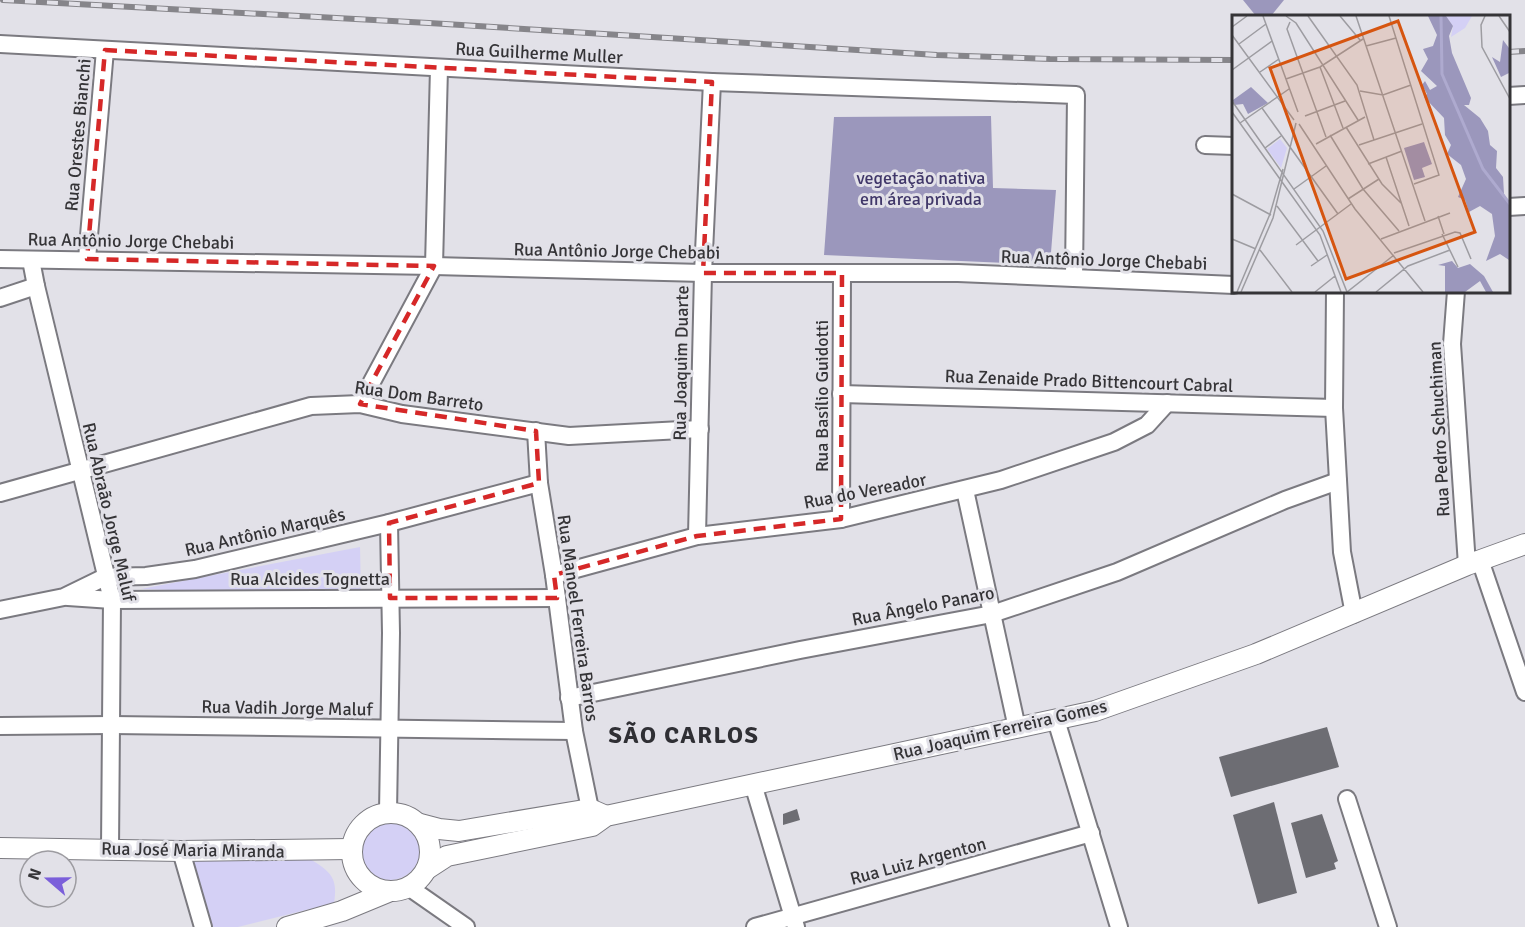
<svg xmlns="http://www.w3.org/2000/svg" width="1525" height="927" font-family="Signika,sans-serif">
<style>
.green{fill:#d4d0f5}
.forest{fill:#9b97bc}
.building{fill:#6d6d73}
.lines{fill:none;stroke-linecap:round;stroke-linejoin:round}
.minor-casing{stroke:#7b7a80;stroke-width:20}
.major-casing{stroke:#7b7a80;stroke-width:22}
.minor{stroke:#fff;stroke-width:16}
.major{stroke:#fff;stroke-width:20}
.rail-casing{stroke:#86858a;stroke-width:6}
.rail{stroke:#e2e1e8;stroke-width:4;stroke-dasharray:11;stroke-linecap:butt}
.marked{fill:none;stroke:#d62828;stroke-width:4.5;stroke-dasharray:12 8;stroke-linejoin:round}
.labels{text-anchor:middle;stroke-width:6;stroke-linejoin:round;paint-order:stroke}
.street-label{font-size:18px;fill:#353437;stroke:#e2e1e8}
.park-label{font-size:18px;fill:#403769;stroke:#e2e1e8}
.district-label{font-size:24px;font-weight:bold;letter-spacing:1.5px;fill:#2f2f34;stroke:#e2e1e8}
.inset-river{fill:none;stroke:#aeaacf;stroke-width:3}
.inset-road{fill:none;stroke:#9d9ca1;stroke-width:1.5}
.view{fill:#d65510;fill-opacity:0.15;stroke:#d65510;stroke-width:3}
.inset-edge{fill:none;stroke:#353437;stroke-width:3}
</style>
<rect width="100%" height="100%" fill="#e2e1e8"/>
<!-- green -->
<g class="green">
<polygon points="360,547 361,596 141,589"/>
<circle cx="390" cy="850" r="30"/>
<path d="M310,859C331,872 338,878 334,903L238,927H212L192,860Z"/>
</g>
<!-- forest -->
<g class="forest">
<polygon points="1243,0 1284,0 1271,16 1256,16"/>
<polygon points="991,116 993,188 1056,190 1050,265 824,255 834,117"/>
</g>
<!-- building -->
<g class="building">
<polygon points="1327,727 1339,767 1231,797 1219,757"/>
<polygon points="1274,802 1297,893 1258,904 1233,815"/>
<polygon points="797,809 800,820 783,825 783,814"/>
<polygon points="1322,814 1338,861 1334,863 1336,869 1306,878 1291,823"/>
</g>
<g class="lines">
<!-- minor casing -->
<g class="minor-casing">
<g id="minor">
<polyline points="0,44 712,82 1076,95 1074,277"/>
<polyline points="1508,96 1525,95"/>
<polyline points="1205,145 1234,146"/>
<polyline points="1508,207 1525,206"/>
<polyline points="0,259 434,266 703,273 958,273 1234,285"/>
<polyline points="87,259 105,50"/>
<polyline points="31,260 36,286 112,600 110,849"/>
<polyline points="1335,291 1334,408 1342,552 1354,614"/>
<polyline points="1456,291 1452,344 1467,565"/>
<polyline points="0,298 36,286"/>
<polyline points="841,394 1334,408"/>
<polyline points="360,404 434,266 439,68"/>
<polyline points="536,431 539,483 554,575 574,731 590,809"/>
<polyline points="965,490 1017,728"/>
<polyline points="0,493 311,406 360,404 402,414 569,436 700,429"/>
<polyline points="841,519 842,273"/>
<polyline points="697,536 703,273 712,82"/>
<polyline points="1480,560 1525,692"/>
<polyline points="554,575 697,536 841,519 1001,480 1114,442 1147,425 1167,403"/>
<polyline points="68,597 112,600 557,598"/>
<polyline points="0,610 64,597 105,577 146,576 195,569 389,523 539,483"/>
<polyline points="569,698 800,650 992,614 1117,572 1285,500 1338,481"/>
<polyline points="1056,720 1119,927"/>
<polyline points="0,726 112,725 574,731"/>
<polyline points="753,784 796,927"/>
<polyline points="1347,799 1388,927"/>
<polyline points="388,812 391,633 389,523"/>
<polyline points="181,851 203,927"/>
<polyline points="410,888 466,927"/>
<polyline points="755,927 1091,833"/>
</g>
</g>
<!-- major casing -->
<g class="major-casing">
<g id="major">
<circle cx="391" cy="852" r="39"/>
<polyline points="420,824 439,829 459,831 590,809 606,816"/>
<polyline points="0,848 181,851 351,849"/>
<polyline points="427,869 447,856 592,826 606,816 1095,711 1256,654 1467,565 1525,544"/>
<polyline points="287,927 342,911 388,892"/>
</g>
</g>
<!-- minor -->
<use href="#minor" class="minor"/>
<!-- major -->
<use href="#major" class="major"/>
<!-- rail casing -->
<g class="rail-casing">
<g id="rail">
<polyline points="3,0 429,23 937,55 1050,59 1234,60"/>
<polyline points="1508,52 1525,51"/>
</g>
</g>
<!-- rail -->
<use href="#rail" class="rail"/>
</g>
<!-- marked area -->
<path class="marked" d="M105,50L712,82L703,273H842L841,519L697,536L554,575L557,598H390L389,523L539,483L536,431L360,404L434,266L87,259Z"/>
<g class="labels">
<!-- street labels -->
<g class="street-label">
<text transform="translate(539 53) rotate(3)" y="6">Rua Guilherme Muller</text>
<text transform="translate(78 135) rotate(-85)" y="6">Rua Orestes Bianchi</text>
<text transform="translate(131 241) rotate(1)" y="6">Rua Antônio Jorge Chebabi</text>
<text transform="translate(617 251) rotate(1)" y="6">Rua Antônio Jorge Chebabi</text>
<text transform="translate(1104 260) rotate(2)" y="6">Rua Antônio Jorge Chebabi</text>
<text transform="translate(681 363) rotate(-89)" y="6">Rua Joaquim Duarte</text>
<text transform="translate(1089 381) rotate(2)" y="6">Rua Zenaide Prado Bittencourt Cabral</text>
<text transform="translate(419 396) rotate(8)" y="6">Rua Dom Barreto</text>
<text transform="translate(822 396) rotate(-90)" y="6">Rua Basílio Guidotti</text>
<text transform="translate(1439 429) rotate(-93)" y="6">Rua Pedro Schuchiman</text>
<text transform="translate(865 491) rotate(-11)" y="6">Rua do Vereador</text>
<text transform="translate(109 512) rotate(77)" y="6">Rua Abraão Jorge Maluf</text>
<text transform="translate(265 532) rotate(-13)" y="6">Rua Antônio Marquês</text>
<text x="310" y="585">Rua Alcides Tognetta</text>
<text transform="translate(923 606) rotate(-11)" y="6">Rua Ângelo Panaro</text>
<text transform="translate(578 618) rotate(82)" y="6">Rua Manoel Ferreira Barros</text>
<text transform="translate(287 708) rotate(1)" y="6">Rua Vadih Jorge Maluf</text>
<text transform="translate(1000 730) rotate(-13)" y="6">Rua Joaquim Ferreira Gomes</text>
<text transform="translate(193 850) rotate(1)" y="6">Rua José Maria Miranda</text>
<text transform="translate(918 861) rotate(-15)" y="6">Rua Luiz Argenton</text>
</g>
<!-- park labels -->
<g class="park-label">
<text x="921" y="184">vegetação nativa<tspan x="921" dy="21">em área privada</tspan></text>
</g>
<!-- district labels -->
<g class="district-label">
<text x="684" y="743">SÃO CARLOS</text>
</g>
</g>
<!-- overview -->
<g transform="translate(1232 15)">
<rect width="278" height="278" fill="#e2e1e8"/>
<path d="M214,1H240L233,13L219,22L221,11ZM48,124L55,133L49,153L35,134Z" fill="#d4d0f5"/>
<path d="M196,1H214L221,11L217,21L220,38L239,83L237,90H232L248,103L256,116L258,130L265,136L264,153L271,162L272,179L277,188V245L268,239L254,246L263,221L260,199L248,191L237,197L233,185L226,182L234,164L229,150L215,139L219,130L213,120L212,103L192,82L195,79L190,70L193,66L198,75L205,71L189,56L196,44L191,34L201,31L205,20ZM271,25L277,33V58L269,62L260,42L268,47ZM19,72L36,88L16,99L11,89L2,90L1,85ZM192,127L200,149L190,153L193,162L182,165L172,133ZM220,246L226,253L238,249L252,261L261,277H254L248,266L233,277H213V251L206,250Z" fill="#9b97bc"/>
<path class="inset-river" d="M209,1L210,59L251,154L278,189"/>
<path class="inset-road" d="M31,1L66,97M54,1L64,8L126,105M76,1L125,70L142,125M108,1L128,25M124,1L193,206M157,1L207,160L182,169M253,1L249,10L250,32L278,84M267,1L278,17M58,7L55,14L94,122M0,12L15,1M0,20L62,105M7,29L34,9M134,31L164,23M88,52L111,113M0,55L40,26M28,57L47,44M54,64L88,52L131,24M128,76L151,80L179,70M0,86L91,216L115,277L162,240M30,93L106,199M0,97L88,220L109,277M73,101L113,86M8,108L57,74M67,109L123,194L191,277M114,112L150,169L169,188M98,120L131,174L167,216M84,129L133,102M127,130L190,109M33,133L49,121M154,142L177,211M136,149L170,136M62,174L94,151M0,179L39,200M116,184L147,164M45,191L86,246M206,201L212,219M210,219L226,252M0,224L24,234M149,224L218,198M64,230L119,189M28,235L60,277M162,238L223,217L228,218L239,244M79,251L95,240M5,277L38,199L51,154M9,277L41,203L64,108M83,277L103,261M144,277L176,251L218,235"/>
<path class="view" d="M166,6L243,217L114,264L38,53Z"/>
<rect width="278" height="278" class="inset-edge"/>
</g>
<!-- north arrow -->
<g transform="translate(48 879) rotate(290)"><circle r="28" fill="#e2e1e8" stroke="#9d9ca1" stroke-width="1.5"/>
<path d="M0-4.5L10 22L0 15L-10 22Z" fill="#7b5fda"/>
<text y="-9" font-size="16" font-weight="bold" text-anchor="middle" fill="#353437">N</text>
</g>
</svg>
